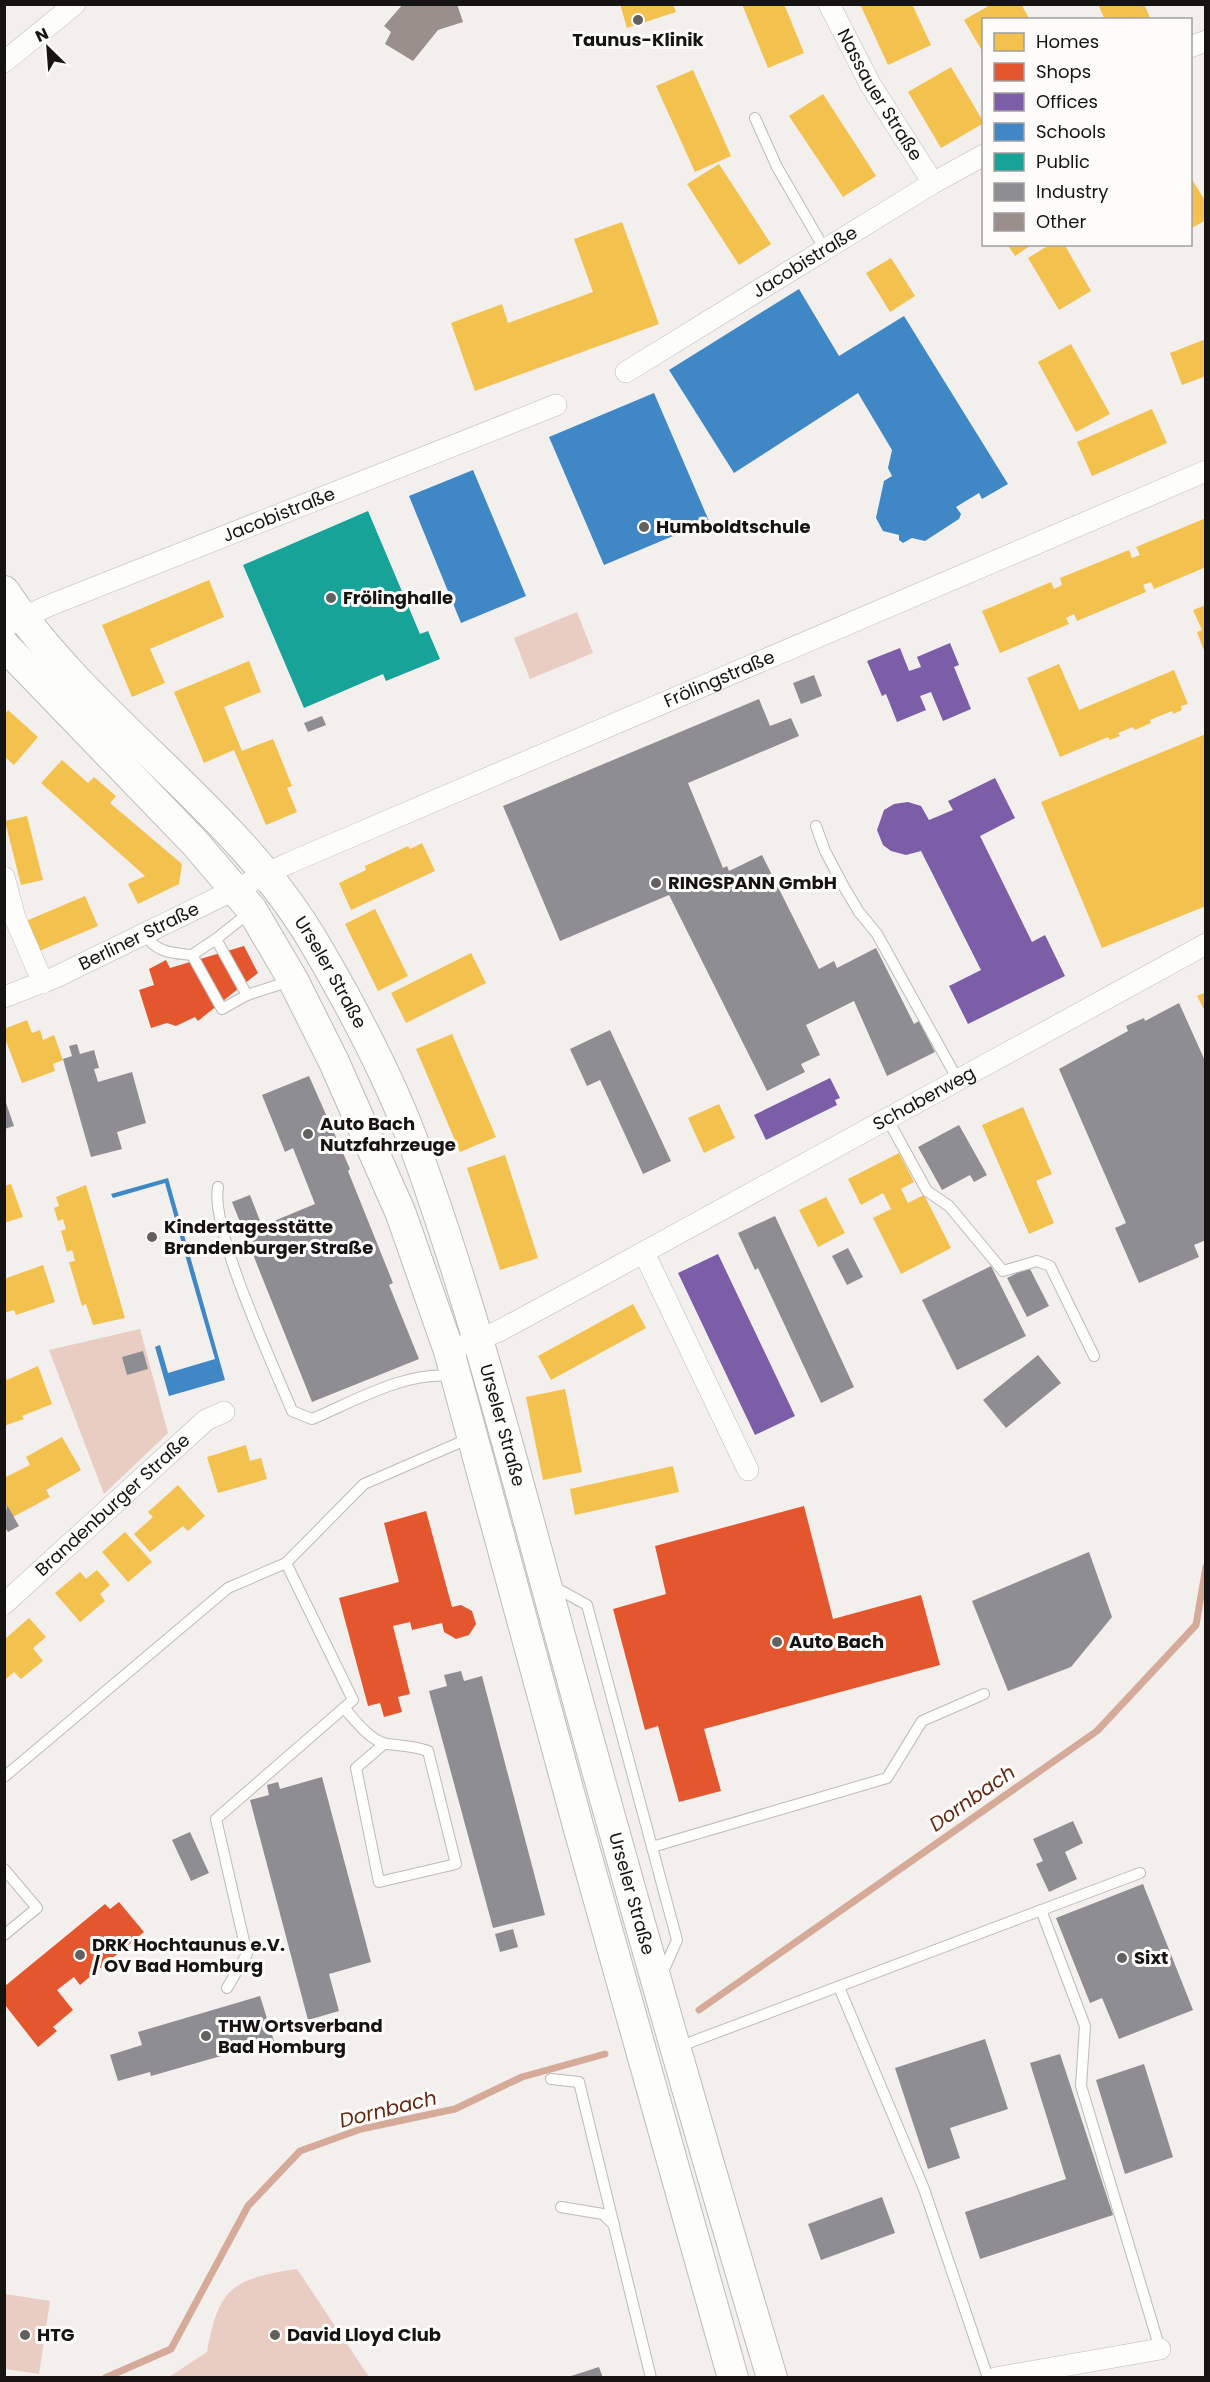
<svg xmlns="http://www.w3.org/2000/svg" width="1210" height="2382" font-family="Poppins,sans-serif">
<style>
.green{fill:#e9cdc2}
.homes{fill:#f2c14e}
.shops{fill:#e4572e}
.offices{fill:#7b5ea7}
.schools{fill:#3f88c5}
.public{fill:#17a398}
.industry{fill:#8d8d92}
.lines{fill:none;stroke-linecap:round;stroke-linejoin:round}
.stream{stroke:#d5aa99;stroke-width:7}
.building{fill:#9a8f8a}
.lane-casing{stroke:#bdbbba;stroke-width:12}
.street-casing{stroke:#bdbbba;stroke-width:22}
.secondary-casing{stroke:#bdbbba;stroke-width:32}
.lane{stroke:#fdfdfc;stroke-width:10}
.street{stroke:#fdfdfc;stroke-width:21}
.secondary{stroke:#fdfdfc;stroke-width:30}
.poi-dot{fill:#63615f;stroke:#fefcfb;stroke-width:2}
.labels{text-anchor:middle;stroke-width:6;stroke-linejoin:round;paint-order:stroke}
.poi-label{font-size:18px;font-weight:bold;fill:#161413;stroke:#fefcfb;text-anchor:start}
.street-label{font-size:18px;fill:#161413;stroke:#fefcfb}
.water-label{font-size:20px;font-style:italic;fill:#612911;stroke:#fefcfb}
</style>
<rect width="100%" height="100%" fill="#f2efed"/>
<!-- green -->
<g class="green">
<polygon points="577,612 593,653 530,679 514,638"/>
<polygon points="140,1329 168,1433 104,1494 49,1350"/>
<path d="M297,2269L369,2377H169L207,2352C219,2286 233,2279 297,2269Z"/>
<polygon points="5,2294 50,2301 39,2374 5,2369"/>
</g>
<!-- homes -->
<g class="homes">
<polygon points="620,4 673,4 676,12 627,28"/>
<polygon points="742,4 784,4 804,53 768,68"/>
<polygon points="860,4 912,4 931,45 888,65"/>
<polygon points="992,4 1021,4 1030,20 984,20 984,54 964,20"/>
<polygon points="1098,4 1144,4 1151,20 1105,20"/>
<polygon points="951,67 984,123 941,148 908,92"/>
<polygon points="693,70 731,156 695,172 656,86"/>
<polygon points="823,94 876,176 843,197 789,116"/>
<polygon points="719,164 771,244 739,265 687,184"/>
<polygon points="1190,176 1206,202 1206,220 1190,229"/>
<polygon points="622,222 659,324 475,391 451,323 502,304 508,323 593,292 574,239"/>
<polygon points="1007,244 1033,244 1015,256"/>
<polygon points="1051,244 1064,244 1091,291 1059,310 1028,258"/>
<polygon points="891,258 915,296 890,312 866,273"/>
<polygon points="1206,339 1206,376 1182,385 1170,353"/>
<polygon points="1071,344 1110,414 1076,432 1038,362"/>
<polygon points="1152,409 1167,443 1092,476 1077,442"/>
<polygon points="1206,518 1206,567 1154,589 1151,582 1143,585 1146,592 1077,621 1074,614 1066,618 1069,624 1000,653 982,611 1051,582 1054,589 1062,585 1060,578 1129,550 1132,558 1140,555 1136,547"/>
<polygon points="209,580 224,617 150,649 165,683 132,697 102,625"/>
<polygon points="1206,605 1206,653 1205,653 1197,632 1202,630 1193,610"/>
<polygon points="249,661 261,692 224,707 242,751 273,739 292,786 287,788 297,812 266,825 234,750 204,763 174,692"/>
<polygon points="1059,664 1079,710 1174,670 1188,704 1181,706 1182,710 1173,714 1172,711 1150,720 1151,723 1135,730 1133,727 1118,733 1120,736 1110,740 1108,737 1060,757 1027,678"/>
<polygon points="8,710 38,737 14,765 5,757 5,714"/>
<polygon points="1206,734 1206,906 1102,948 1041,802"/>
<polygon points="62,760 88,783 94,777 116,796 110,803 182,864 179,884 138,904 128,884 145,876 41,783"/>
<polygon points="27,816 43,880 21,885 5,821"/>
<polygon points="422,843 435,871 351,910 339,883 366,870 365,866 408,846 410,849"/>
<polygon points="85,896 98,926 39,951 26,921"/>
<polygon points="375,909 408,976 378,991 345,924"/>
<polygon points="471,953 486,983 406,1023 391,993"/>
<polygon points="1206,992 1206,1013 1197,996"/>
<polygon points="27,1020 32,1033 40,1030 43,1040 54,1035 63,1060 53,1064 55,1071 22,1083 4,1036 4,1029"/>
<polygon points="452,1034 496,1137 460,1152 416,1049"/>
<polygon points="719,1104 735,1138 704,1153 688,1118"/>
<polygon points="1023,1107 1052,1174 1036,1181 1054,1223 1029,1234 982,1125"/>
<polygon points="899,1153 914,1182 901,1189 908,1203 924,1195 951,1248 901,1274 873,1218 891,1209 883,1193 861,1205 848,1179"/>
<polygon points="505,1155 538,1258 500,1270 467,1168"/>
<polygon points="11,1184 23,1217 4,1223 4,1186"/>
<polygon points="86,1185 125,1318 93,1325 86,1304 82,1306 69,1262 75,1261 72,1250 67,1252 61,1231 66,1229 63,1219 58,1221 54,1208 59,1206 56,1197"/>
<polygon points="826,1197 845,1233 818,1247 799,1210"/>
<polygon points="43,1265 55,1302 16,1315 14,1310 4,1313 4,1279"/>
<polygon points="633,1304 646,1328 551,1380 538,1356"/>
<polygon points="38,1366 52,1404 22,1416 24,1419 4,1426 4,1374 7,1380"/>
<polygon points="565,1389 582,1472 543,1480 526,1397"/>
<polygon points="62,1437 81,1470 46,1490 50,1497 13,1517 4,1501 4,1478 30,1465 26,1457"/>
<polygon points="246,1445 250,1461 261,1458 267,1479 218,1493 207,1457"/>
<polygon points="673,1466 679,1492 575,1515 570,1489"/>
<polygon points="178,1485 205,1516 188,1531 183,1526 150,1552 134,1534 153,1517 148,1512"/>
<polygon points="125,1532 152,1562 128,1582 102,1552"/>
<polygon points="97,1570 110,1585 100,1594 105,1601 80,1622 55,1593 80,1572 86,1579"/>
<polygon points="29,1618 46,1637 33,1648 43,1661 21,1679 14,1672 5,1680 5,1639"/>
</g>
<!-- shops -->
<g class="shops">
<polygon points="244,946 258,973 198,1021 195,1017 176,1026 167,1023 151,1028 139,990 154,985 149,969 166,960 170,968"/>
<polygon points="804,1506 833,1619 921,1595 940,1665 704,1729 721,1791 679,1802 658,1726 645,1730 613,1609 666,1594 655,1546"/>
<polygon points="426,1511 452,1607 461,1605 472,1611 476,1624 469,1635 456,1639 444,1632 442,1623 412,1630 410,1622 393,1626 410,1694 398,1697 402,1712 384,1717 380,1703 368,1706 339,1598 399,1582 384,1523"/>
<polygon points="119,1902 144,1932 80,1985 74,1977 57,1990 73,2010 53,2027 57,2031 38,2047 5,2005 5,1986 105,1904 110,1909"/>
</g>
<!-- offices -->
<g class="offices">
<polygon points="950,643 959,665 954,667 971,709 943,721 931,692 920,696 926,710 897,722 886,694 882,696 867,661 900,648 909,671 921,667 917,657"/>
<polygon points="995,778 1015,818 980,836 1032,942 1045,935 1065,976 968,1024 949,986 981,970 921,851 906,855 891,851 883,845 877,830 884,810 894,804 908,802 921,806 929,820 953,810 948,801"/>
<polygon points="830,1078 840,1098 835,1100 837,1105 766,1140 754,1115"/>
<polygon points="718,1254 795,1416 755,1435 678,1273"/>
</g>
<!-- schools -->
<g class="schools">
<polygon points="799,289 839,356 904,316 1008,484 982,499 979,493 956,507 961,514 959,519 925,541 912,538 903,543 899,540 899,535 883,531 876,518 884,481 892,476 888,468 892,450 858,393 734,473 669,370"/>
<polygon points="654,393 709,521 604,565 549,437"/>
<polygon points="473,470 526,596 461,623 409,496"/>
<polygon points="168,1178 225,1380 169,1396 155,1347 160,1345 168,1373 215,1359 191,1276 165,1183 113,1198 111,1194"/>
</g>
<!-- public -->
<polygon class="public" points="368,511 420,634 428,631 440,659 386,681 383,674 304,708 243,565"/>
<!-- industry -->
<g class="industry">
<polygon points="814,675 822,696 801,704 793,683"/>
<polygon points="759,699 770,726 791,718 799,736 688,783 723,868 727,866 729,871 762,855 819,969 834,961 837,968 876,948 914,1024 919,1021 935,1052 887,1076 854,1001 806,1025 820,1055 801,1064 805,1072 767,1091 669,895 560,941 503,806"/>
<polygon points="322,716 326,725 308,732 304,723"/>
<polygon points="1179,1003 1206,1063 1206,1240 1194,1245 1199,1257 1139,1283 1115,1228 1126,1223 1059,1069 1128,1031 1126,1026 1144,1018 1145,1021"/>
<polygon points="610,1030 671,1161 643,1174 600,1080 587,1086 570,1049"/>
<polygon points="77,1044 80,1054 94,1050 99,1068 94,1069 98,1082 132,1072 146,1123 117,1132 122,1149 91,1157 63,1059 72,1056 69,1046"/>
<polygon points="309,1076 350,1169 348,1171 393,1283 389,1285 419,1359 312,1402 232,1202 250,1195 262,1226 315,1204 293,1148 285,1152 262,1095"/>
<polygon points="4,1097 14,1126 4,1129"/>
<polygon points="959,1125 987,1175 974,1182 970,1175 942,1190 918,1147"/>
<polygon points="775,1216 854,1387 821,1403 758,1268 755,1270 738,1233"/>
<polygon points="848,1248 863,1277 847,1285 832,1256"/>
<polygon points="991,1266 1026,1336 957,1370 922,1300"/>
<polygon points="1029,1267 1049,1306 1027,1317 1007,1278"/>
<polygon points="143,1351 148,1369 127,1375 122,1357"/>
<polygon points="1038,1355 1061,1383 1006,1428 983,1400"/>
<polygon points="7,1505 19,1526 8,1532 4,1526"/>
<polygon points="1089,1552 1112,1617 1071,1667 1008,1691 972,1601"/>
<polygon points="461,1671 464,1681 482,1676 545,1915 493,1928 429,1691 447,1686 444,1675"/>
<polygon points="322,1777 371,1962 329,1974 339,2011 308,2020 250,1800 269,1795 267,1785 278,1782 280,1789"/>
<polygon points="1073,1821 1083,1843 1065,1852 1077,1879 1049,1892 1036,1864 1043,1861 1033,1839"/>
<polygon points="190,1832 209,1873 191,1881 172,1840"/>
<polygon points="1143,1884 1193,2010 1119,2039 1102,1998 1090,2003 1056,1918"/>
<polygon points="513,1929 518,1947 500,1952 495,1934"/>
<polygon points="260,1996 274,2041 151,2076 150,2072 118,2081 110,2055 142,2045 138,2032"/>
<polygon points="985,2039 1008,2109 950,2128 960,2158 928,2169 895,2068"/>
<polygon points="1060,2054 1113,2215 980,2259 965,2212 1066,2179 1030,2063"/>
<polygon points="1144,2064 1173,2157 1125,2174 1096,2080"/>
<polygon points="882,2197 895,2233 821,2260 808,2224"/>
<polygon points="599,2367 603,2378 568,2378 568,2377"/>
</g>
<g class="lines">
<!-- stream -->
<g class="stream">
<polyline points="699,2010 1097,1731 1196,1625 1206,1567"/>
<polyline points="105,2378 171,2349 248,2206 300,2151 361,2129 455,2109 522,2077 605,2054"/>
</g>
</g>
<!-- building -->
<polygon class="building" points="403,4 457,4 463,22 438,30 413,61 385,44 391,32 384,26"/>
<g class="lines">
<!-- lane casing -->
<g class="lane-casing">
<g id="lane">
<polyline points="755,118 777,167 825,250"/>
<polyline points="816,826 825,851 844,887 859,912 877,934 958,1080"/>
<polyline points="250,912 216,939 247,995 290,981"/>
<path d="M144,933C156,953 171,953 192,955"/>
<polyline points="216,939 192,955 222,1009 247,995"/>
<polyline points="887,1118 927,1191 949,1206 1003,1271 1037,1261 1050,1266 1094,1356"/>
<path d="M218,1187C210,1230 273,1364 292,1411L312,1419C355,1401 405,1371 452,1376"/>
<polyline points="551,1585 587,1605 677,1940 662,1974"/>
<path d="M344,1708C355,1720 370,1741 387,1744C402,1746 414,1746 428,1751L456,1864L379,1882L356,1768L384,1744"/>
<polyline points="4,1777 228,1588 286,1563"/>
<polyline points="652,1847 887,1778 922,1721 984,1694"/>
<polyline points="4,1869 37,1908 4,1935"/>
<polyline points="1041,1910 1085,2026 1081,2086 1160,2349"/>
<polyline points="839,1987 924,2189 988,2378"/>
<polyline points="227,1988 247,1954 216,1819 353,1700 286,1563 364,1484 470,1438"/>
<polyline points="678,2047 1140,1873"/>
<polyline points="551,2079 579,2082 651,2378"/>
<polyline points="561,2207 603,2214 614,2225"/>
</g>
</g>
<!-- street casing -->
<g class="street-casing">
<g id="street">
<path id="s1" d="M829,4L870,84L933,183"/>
<polyline points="1190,47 1206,41"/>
<polyline points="4,62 75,4"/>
<path id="s2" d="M626,372L933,183L984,155"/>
<path id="s3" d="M4,627L48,606L556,405"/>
<polyline points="4,877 15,918 43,983"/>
<path id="s4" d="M4,997L56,977L289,863L1206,471"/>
<polyline points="644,1253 748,1470"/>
<path id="s5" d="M466,1344L499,1331L595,1279L1206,944"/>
<path id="s6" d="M4,1604L206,1420L224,1412"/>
<polyline points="995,2378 1160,2349"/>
</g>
</g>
<!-- secondary casing -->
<g class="secondary-casing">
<g id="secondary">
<path id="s7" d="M4,591C94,724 239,810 318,949C353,1009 386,1071 411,1136C471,1298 513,1465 559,1632C627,1881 698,2130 772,2378"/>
<polyline points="4,645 195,843 252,910 293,980 334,1062 401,1214 449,1351 580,1833 733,2378"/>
</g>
</g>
<!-- lane -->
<use href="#lane" class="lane"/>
<!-- street -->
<use href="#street" class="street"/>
<!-- secondary -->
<use href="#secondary" class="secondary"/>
</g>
<!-- markers -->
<g class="poi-dot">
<circle cx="638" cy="20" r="6"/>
<circle cx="644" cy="527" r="6"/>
<circle cx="331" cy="598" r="6"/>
<circle cx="656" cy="883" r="6"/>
<circle cx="308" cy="1134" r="6"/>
<circle cx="152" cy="1237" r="6"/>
<circle cx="777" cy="1642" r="6"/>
<circle cx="80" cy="1955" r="6"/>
<circle cx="1122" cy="1958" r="6"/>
<circle cx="206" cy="2036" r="6"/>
<circle cx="25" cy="2335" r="6"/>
<circle cx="275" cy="2335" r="6"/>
</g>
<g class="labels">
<!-- poi labels -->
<g class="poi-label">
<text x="638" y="46" text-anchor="middle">Taunus-Klinik</text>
<text x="656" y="533">Humboldtschule</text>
<text x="343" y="604">Frölinghalle</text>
<text x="668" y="889">RINGSPANN GmbH</text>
<text x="320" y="1130">Auto Bach<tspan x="320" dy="21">Nutzfahrzeuge</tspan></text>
<text x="164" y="1233">Kindertagesstätte<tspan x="164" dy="21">Brandenburger Straße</tspan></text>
<text x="789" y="1648">Auto Bach</text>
<text x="92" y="1951">DRK Hochtaunus e.V.<tspan x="92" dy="21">/ OV Bad Homburg</tspan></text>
<text x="1134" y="1964">Sixt</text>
<text x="218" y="2032">THW Ortsverband<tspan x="218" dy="21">Bad Homburg</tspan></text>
<text x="37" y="2341">HTG</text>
<text x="287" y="2341">David Lloyd Club</text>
</g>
<!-- street labels -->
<g class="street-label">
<text dy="6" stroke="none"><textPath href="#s1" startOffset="104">Nassauer Straße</textPath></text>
<text dy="6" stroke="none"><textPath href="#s2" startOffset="210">Jacobistraße</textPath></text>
<text dy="6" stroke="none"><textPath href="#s3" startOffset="297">Jacobistraße</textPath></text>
<text dy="6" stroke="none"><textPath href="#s4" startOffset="783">Frölingstraße</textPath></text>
<text dy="6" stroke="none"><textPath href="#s4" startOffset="148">Berliner Straße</textPath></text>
<text dy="6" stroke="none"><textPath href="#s7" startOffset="504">Urseler Straße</textPath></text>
<text dy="6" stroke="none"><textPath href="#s5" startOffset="520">Schaberweg</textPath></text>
<text dy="6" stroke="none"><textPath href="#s7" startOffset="990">Urseler Straße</textPath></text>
<text dy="6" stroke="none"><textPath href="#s6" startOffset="147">Brandenburger Straße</textPath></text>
<text dy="6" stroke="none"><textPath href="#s7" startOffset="1476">Urseler Straße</textPath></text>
</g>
<!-- water labels -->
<g class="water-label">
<text transform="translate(972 1798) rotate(-35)" y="7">Dornbach</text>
<text transform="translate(388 2109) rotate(-14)" y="7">Dornbach</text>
</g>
</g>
<!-- border -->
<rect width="1210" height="2382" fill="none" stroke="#161413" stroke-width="12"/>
<!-- legend -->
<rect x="982" y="18" width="210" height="228" fill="#fefcfb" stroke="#a19f9e" stroke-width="1.5"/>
<rect x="994" y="33" width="30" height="18" fill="#f2c14e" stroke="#a19f9e" stroke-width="1.5"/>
<text x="1036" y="48" font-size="18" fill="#161413">Homes</text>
<rect x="994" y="63" width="30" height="18" fill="#e4572e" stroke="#a19f9e" stroke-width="1.5"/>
<text x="1036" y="78" font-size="18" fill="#161413">Shops</text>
<rect x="994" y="93" width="30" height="18" fill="#7b5ea7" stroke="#a19f9e" stroke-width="1.5"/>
<text x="1036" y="108" font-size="18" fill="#161413">Offices</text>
<rect x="994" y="123" width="30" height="18" fill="#3f88c5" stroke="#a19f9e" stroke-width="1.5"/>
<text x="1036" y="138" font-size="18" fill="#161413">Schools</text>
<rect x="994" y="153" width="30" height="18" fill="#17a398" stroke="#a19f9e" stroke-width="1.5"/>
<text x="1036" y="168" font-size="18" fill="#161413">Public</text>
<rect x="994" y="183" width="30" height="18" fill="#8d8d92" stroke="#a19f9e" stroke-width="1.5"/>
<text x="1036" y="198" font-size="18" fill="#161413">Industry</text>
<rect x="994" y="213" width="30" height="18" fill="#9a8f8a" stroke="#a19f9e" stroke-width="1.5"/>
<text x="1036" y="228" font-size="18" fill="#161413">Other</text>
<!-- north arrow -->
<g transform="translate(48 48) rotate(335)" stroke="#fefcfb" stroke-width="4.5" paint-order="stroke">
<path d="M0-4.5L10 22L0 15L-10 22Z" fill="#161413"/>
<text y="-9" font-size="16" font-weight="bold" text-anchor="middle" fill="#161413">N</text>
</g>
</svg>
